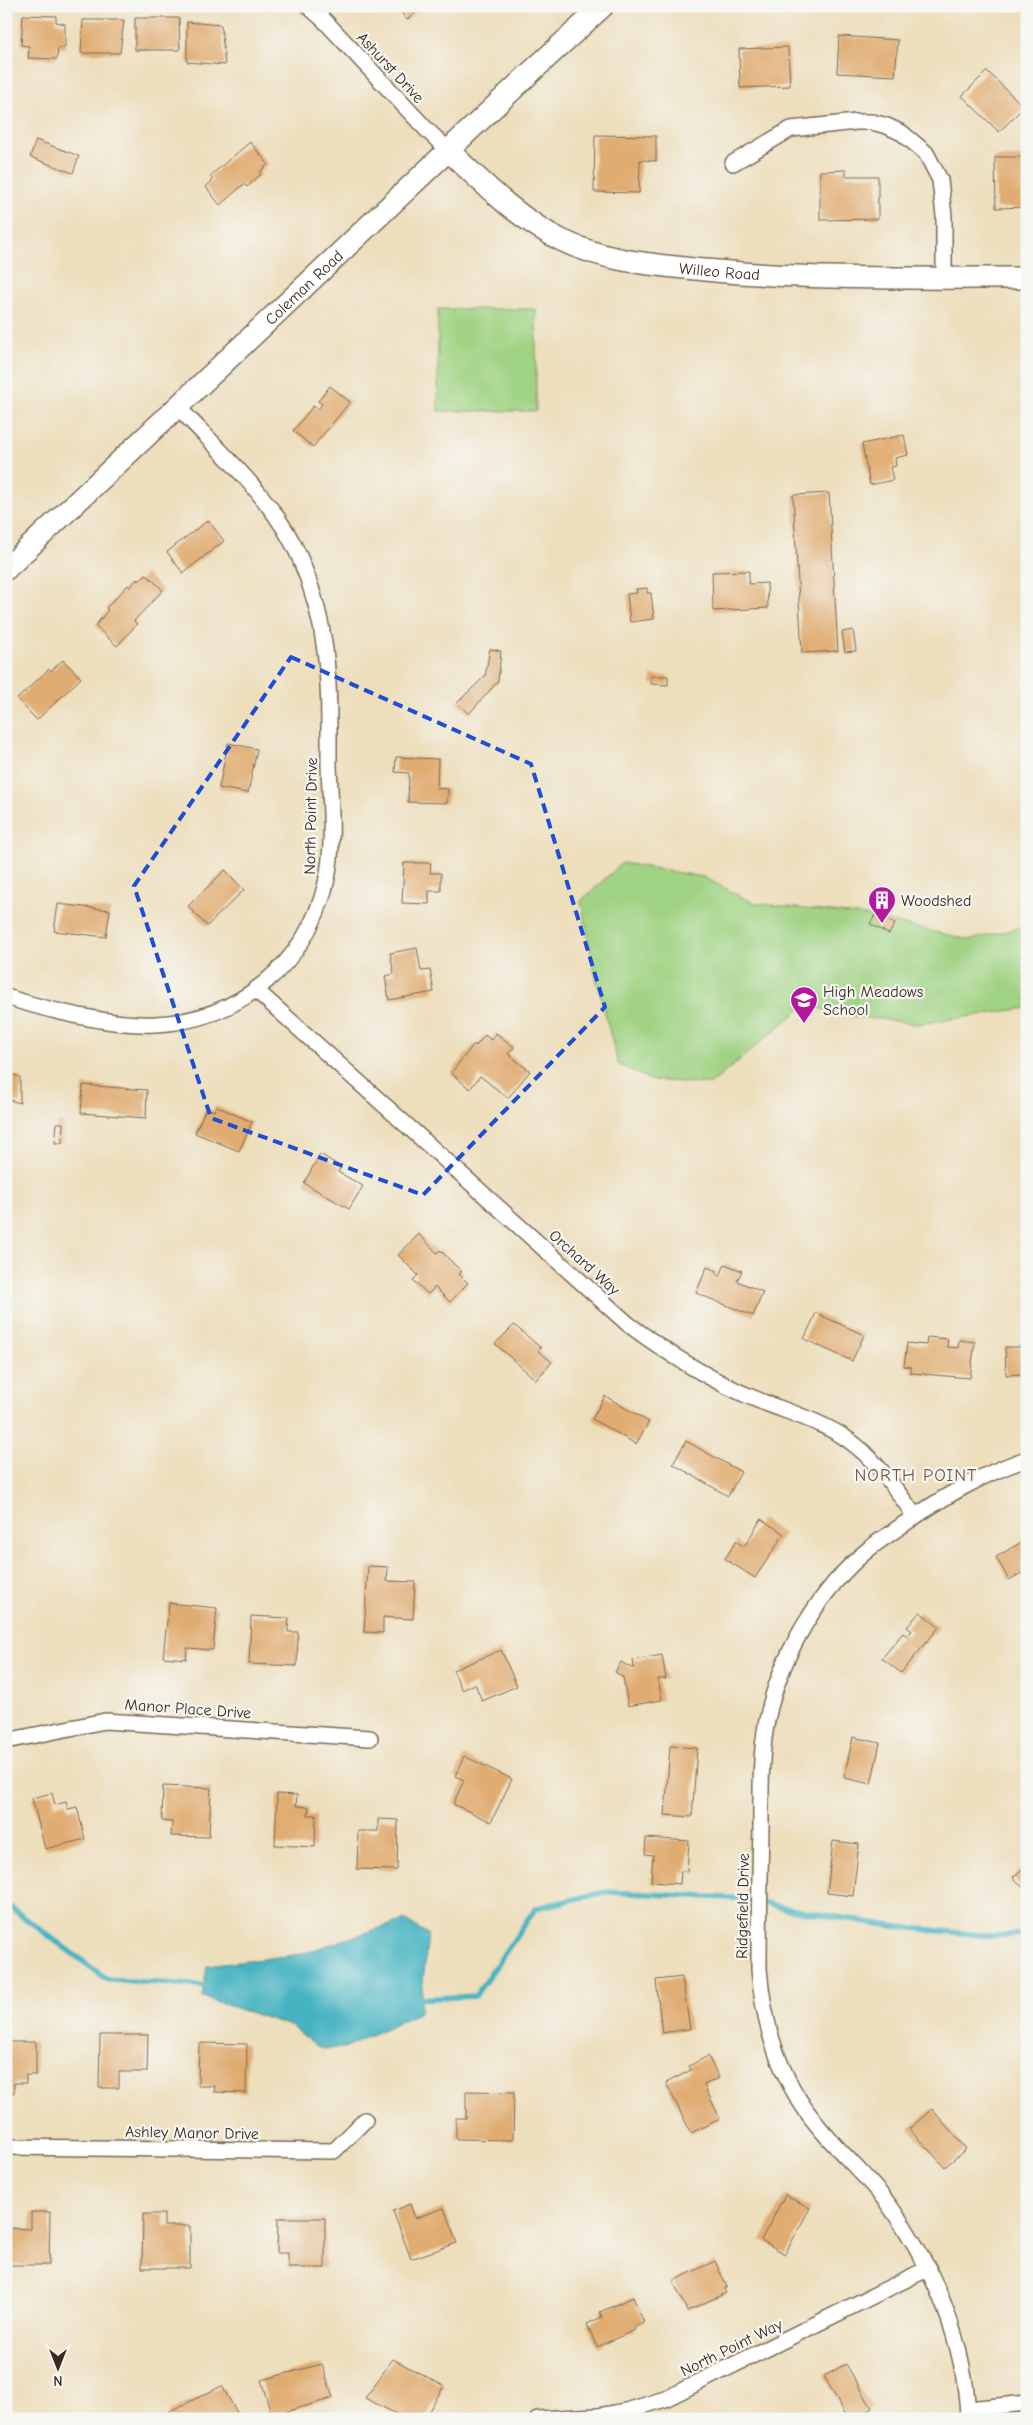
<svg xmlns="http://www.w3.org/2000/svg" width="1033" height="2425" font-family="'Comic Neue',sans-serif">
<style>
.green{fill:#a0d383;stroke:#6e7e50}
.water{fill:#45b3c1;stroke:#406e70}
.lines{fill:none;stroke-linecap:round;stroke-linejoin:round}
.stream{stroke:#45b3c1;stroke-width:5.5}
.building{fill:#e0ac71}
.street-casing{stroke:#796955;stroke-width:18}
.secondary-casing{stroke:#796955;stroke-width:24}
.street{stroke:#fff;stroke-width:15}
.secondary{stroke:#fff;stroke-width:21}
.marked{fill:none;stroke:#1d4ed8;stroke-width:4;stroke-dasharray:10 6;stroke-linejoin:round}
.labels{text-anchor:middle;stroke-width:4.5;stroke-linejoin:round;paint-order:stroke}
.street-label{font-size:16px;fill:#3b2a1e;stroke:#f6f6f2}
.poi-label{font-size:16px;fill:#3b2a1e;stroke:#f6f6f2;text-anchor:start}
.neighbourhood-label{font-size:18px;letter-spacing:1px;fill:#75583b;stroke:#f6f6f2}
</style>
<rect width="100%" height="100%" fill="#f6f6f2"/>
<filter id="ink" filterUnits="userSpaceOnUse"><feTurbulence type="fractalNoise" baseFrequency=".02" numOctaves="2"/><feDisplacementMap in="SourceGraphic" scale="10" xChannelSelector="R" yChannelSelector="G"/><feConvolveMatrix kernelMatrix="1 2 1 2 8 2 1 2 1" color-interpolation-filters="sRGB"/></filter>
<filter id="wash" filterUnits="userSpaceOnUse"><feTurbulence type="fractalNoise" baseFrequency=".0096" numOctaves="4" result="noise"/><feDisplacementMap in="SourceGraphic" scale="20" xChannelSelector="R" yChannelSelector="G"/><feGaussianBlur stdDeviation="1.12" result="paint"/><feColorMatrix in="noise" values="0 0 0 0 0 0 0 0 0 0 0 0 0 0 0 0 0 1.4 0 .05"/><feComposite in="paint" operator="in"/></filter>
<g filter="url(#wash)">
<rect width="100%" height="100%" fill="#eddebc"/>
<!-- green -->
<g class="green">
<rect x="438" y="309" width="98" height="102"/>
<polygon points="622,863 703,877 754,903 866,916 970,940 1027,926 1027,1008 918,1024 838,1014 806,1004 711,1084 651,1080 618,1064 595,974 581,901"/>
</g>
<!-- water -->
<polygon class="water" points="404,1920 428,1934 420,2012 344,2048 321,2049 291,2026 202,1997 207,1966 301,1954"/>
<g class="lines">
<!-- stream -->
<g class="stream">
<polyline points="6,1904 108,1980 211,1986"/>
<polyline points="415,1999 475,1996 536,1908 605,1892 751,1899 784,1908 891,1926 991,1936 1027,1934"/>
</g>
</g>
<g id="blocks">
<!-- building -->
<g class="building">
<polygon points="396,6 422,6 407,20"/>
<polygon points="23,15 56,16 56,22 65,24 65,48 58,48 57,59 28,58 29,46 21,45"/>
<polygon points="135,18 179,18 180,50 135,50"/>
<polygon points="83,20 124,20 120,53 81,53"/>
<polygon points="187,22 221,25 225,65 187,62"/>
<polygon points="839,36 898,40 895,76 837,73"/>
<polygon points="788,47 790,86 740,88 739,49"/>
<polygon points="987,71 1024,107 999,132 962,96"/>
<polygon points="595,135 656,136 656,161 640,160 639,193 594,192"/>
<polygon points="36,140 79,156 73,173 30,157"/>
<polygon points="250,142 268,164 260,172 261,174 247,187 244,184 220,205 206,187 213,180 210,176"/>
<polygon points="995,157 1027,157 1027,207 996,208"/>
<polygon points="846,170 846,176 878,176 878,219 820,220 820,171"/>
<polygon points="330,386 350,402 313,447 293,431 313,406 318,409 322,404 318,401"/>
<polygon points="904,435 908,455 895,458 896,466 890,467 893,480 870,485 862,444"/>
<polygon points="829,493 838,651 802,653 793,495"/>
<polygon points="208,520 224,541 183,573 167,552"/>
<polygon points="749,571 749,584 767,583 768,608 713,611 712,572"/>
<polygon points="146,574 163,590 134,621 137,624 117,646 95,626 108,610 106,608 128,585 130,587 137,579 139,581"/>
<polygon points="647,588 647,593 651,593 654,619 630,622 627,594 637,593 636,589"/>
<polygon points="853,630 856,651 845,652 842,632"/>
<polygon points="490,649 501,651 498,681 469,714 457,703 485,676"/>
<polygon points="63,660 81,678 37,720 17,699 49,669 51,671"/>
<polygon points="651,676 668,676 668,685 651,684"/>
<polygon points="228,743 257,749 248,793 219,788"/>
<polygon points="396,757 438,759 437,788 448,789 447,803 408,802 409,773 395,772"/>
<polygon points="404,863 431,863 430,873 441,873 441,891 429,891 429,904 402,903"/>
<polygon points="225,870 244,890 207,926 188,906"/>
<polygon points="58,904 110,910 106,937 54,931"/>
<polygon points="876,914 895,924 889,934 870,924"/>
<polygon points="417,948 421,971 430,970 434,992 389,1000 385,976 394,974 390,953"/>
<polygon points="496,1033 514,1047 508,1054 530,1071 508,1098 480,1076 470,1089 451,1073 474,1044 476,1046 485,1035 491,1040"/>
<polygon points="7,1073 20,1077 20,1103 6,1099"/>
<polygon points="83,1085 147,1090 146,1118 81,1113"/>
<polygon points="216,1106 252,1122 239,1151 195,1133 206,1108 214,1111"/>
<polygon points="57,1123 63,1123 62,1143 55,1143"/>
<polygon points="320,1154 341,1167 338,1172 363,1186 349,1209 304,1183"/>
<polygon points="419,1234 437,1253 440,1250 462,1272 459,1274 468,1283 450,1302 435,1287 428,1294 413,1280 418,1275 398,1255"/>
<polygon points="725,1264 742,1271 737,1281 763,1292 753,1316 696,1293 707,1267 717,1271 716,1274 720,1276"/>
<polygon points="816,1313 864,1335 852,1361 804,1339"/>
<polygon points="514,1325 541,1348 538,1351 552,1362 536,1380 495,1344"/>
<polygon points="927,1337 948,1339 947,1347 958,1348 959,1340 975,1342 970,1378 911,1373 911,1367 904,1366 907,1343 926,1345"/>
<polygon points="1005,1347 1027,1347 1027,1374 1006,1375"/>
<polygon points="605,1396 649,1422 636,1444 592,1419"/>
<polygon points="686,1441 741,1472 728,1496 673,1464"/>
<polygon points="761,1519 784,1534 755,1578 725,1559 736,1541 744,1547"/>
<polygon points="1027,1539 1027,1570 1009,1580 996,1557"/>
<polygon points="368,1566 388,1567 387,1581 415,1582 413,1619 383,1617 383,1633 364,1632"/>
<polygon points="169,1603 217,1608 213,1650 187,1648 186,1659 163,1657"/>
<polygon points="920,1612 939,1627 901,1673 882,1658 903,1633 907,1636 912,1631 907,1627"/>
<polygon points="251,1616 289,1618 288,1632 298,1632 297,1666 249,1664"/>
<polygon points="501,1650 517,1686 482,1701 475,1684 462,1690 453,1670"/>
<polygon points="662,1655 666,1679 658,1679 662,1700 628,1706 623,1677 615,1672 621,1662 631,1668 634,1668 633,1660"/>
<polygon points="853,1737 880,1743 871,1784 844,1778"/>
<polygon points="670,1746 697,1748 692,1817 665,1815"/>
<polygon points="464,1756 512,1779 491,1822 453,1804 464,1780 455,1776"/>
<polygon points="163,1786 211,1788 209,1837 171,1836 172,1822 162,1821"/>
<polygon points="52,1793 55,1805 66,1802 68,1809 77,1807 85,1839 45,1849 32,1798"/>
<polygon points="277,1794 297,1795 296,1806 309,1807 308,1815 316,1815 315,1847 275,1845"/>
<polygon points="378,1819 398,1820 397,1870 357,1869 358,1831 378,1831"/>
<polygon points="646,1838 689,1841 687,1872 681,1871 680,1884 651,1882 653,1855 645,1854"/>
<polygon points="833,1841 859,1844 853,1896 827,1893"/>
<polygon points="1027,1865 1027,1892 1013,1877"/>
<polygon points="682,1977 690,2029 662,2033 656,1980"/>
<polygon points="100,2035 148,2035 147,2072 119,2072 119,2088 99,2088"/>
<polygon points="6,2042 36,2042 36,2075 26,2075 26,2083 14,2083 14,2093 6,2093"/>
<polygon points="199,2043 247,2044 246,2093 214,2092 215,2086 198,2086"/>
<polygon points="708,2056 719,2078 704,2085 720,2119 691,2133 666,2083 691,2070 689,2066"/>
<polygon points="466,2091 514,2092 513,2140 456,2139 456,2118 466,2118"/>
<polygon points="932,2109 966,2149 945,2167 909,2129"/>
<polygon points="785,2195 810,2208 785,2254 761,2240"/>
<polygon points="410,2204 415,2218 444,2208 457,2243 411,2259 393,2211"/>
<polygon points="31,2212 50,2212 49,2265 6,2265 6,2228 31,2229"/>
<polygon points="143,2214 164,2214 164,2226 190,2226 190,2268 142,2268"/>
<polygon points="278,2218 325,2218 325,2268 288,2268 288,2253 277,2253"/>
<polygon points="715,2261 727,2287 724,2289 726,2293 687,2311 673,2281"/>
<polygon points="633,2297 644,2322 634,2327 635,2330 597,2347 587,2324 602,2317 600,2312"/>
<polygon points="393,2359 444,2386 424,2419 406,2419 365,2398"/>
<polygon points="322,2364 333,2398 272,2416 261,2380"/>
<polygon points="846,2364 872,2408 854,2419 848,2419 824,2376"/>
<polygon points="222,2386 239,2416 235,2419 172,2419 168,2412"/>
</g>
</g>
</g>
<g filter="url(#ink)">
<use href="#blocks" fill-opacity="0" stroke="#796955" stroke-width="1"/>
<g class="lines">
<!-- street casing -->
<g class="street-casing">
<g id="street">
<polyline points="308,6 323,19 426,129 449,151"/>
<polyline points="733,163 791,129 856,122 872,122 887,126 902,133 926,153 940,180 944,216 944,278"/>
<path d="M256,990L628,1324C667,1353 708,1379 753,1398C784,1411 819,1420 847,1439C876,1459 895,1488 915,1516"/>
<path d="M6,997C48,1010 111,1026 155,1024C238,1021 307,964 326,883C335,845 330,802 329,764C329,686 331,630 299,556C273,498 221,453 178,407"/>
<polyline points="6,1741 105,1721 370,1738"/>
<polyline points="6,2147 334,2151 365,2120"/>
<polyline points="968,2409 1027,2403"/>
<polyline points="538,2419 598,2416 630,2410 665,2399 929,2268"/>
<path d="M968,2419C966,2343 933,2265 889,2205C868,2177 840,2153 818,2126C780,2080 764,2028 759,1969C759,1921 760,1874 761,1826C761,1791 760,1755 767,1720C780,1656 819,1589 870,1548C880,1540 890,1534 901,1526C940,1499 981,1474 1027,1459"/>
</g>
</g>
<!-- secondary casing -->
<g class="secondary-casing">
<g id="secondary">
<path id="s1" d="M449,151C484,184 517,218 561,240C606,262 656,265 705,270C812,280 919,278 1027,278"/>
<path id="s2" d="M6,569L530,73L603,6"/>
</g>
</g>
<!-- street -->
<use href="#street" class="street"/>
<!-- secondary -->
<use href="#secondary" class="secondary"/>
</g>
</g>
<!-- marked area -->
<path class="marked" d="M291,657L531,764L605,1007L423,1195L211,1118L134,886Z"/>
<!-- icons -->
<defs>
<g id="building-pin" transform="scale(1.4375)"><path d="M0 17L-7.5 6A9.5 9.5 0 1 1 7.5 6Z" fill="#b5179e" stroke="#f6f6f2"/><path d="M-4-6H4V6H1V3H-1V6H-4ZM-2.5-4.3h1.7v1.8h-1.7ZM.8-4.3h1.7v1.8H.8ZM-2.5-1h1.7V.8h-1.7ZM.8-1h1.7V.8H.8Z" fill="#fff"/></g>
<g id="school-pin" transform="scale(1.4375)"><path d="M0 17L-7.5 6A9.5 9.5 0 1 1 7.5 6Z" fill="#b5179e" stroke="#f6f6f2"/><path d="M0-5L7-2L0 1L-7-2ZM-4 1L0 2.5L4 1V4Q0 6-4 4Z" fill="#fff"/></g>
</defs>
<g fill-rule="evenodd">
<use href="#building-pin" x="882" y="900"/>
<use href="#school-pin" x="804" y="1000"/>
</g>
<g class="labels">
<!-- street labels -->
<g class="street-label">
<text transform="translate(391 67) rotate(47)" y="6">Ashurst Drive</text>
<text dy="6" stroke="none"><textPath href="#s1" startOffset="306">Willeo Road</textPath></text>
<text dy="6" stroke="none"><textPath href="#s2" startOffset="410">Coleman Road</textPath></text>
<text transform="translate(310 816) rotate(-89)" y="6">North Point Drive</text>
<text transform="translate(585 1262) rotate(42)" y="6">Orchard Way</text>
<text transform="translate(188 1708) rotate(4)" y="6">Manor Place Drive</text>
<text transform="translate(742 1906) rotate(-89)" y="6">Ridgefield Drive</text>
<text transform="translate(192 2132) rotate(1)" y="6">Ashley Manor Drive</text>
<text transform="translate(731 2347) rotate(-26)" y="6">North Point Way</text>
</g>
<!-- poi labels -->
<g class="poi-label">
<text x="901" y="906">Woodshed</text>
<text x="823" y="997">High Meadows<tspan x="823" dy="18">School</tspan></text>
</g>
<!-- neighbourhood labels -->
<g class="neighbourhood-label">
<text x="916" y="1481">NORTH POINT</text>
</g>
</g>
<!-- margin -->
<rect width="1033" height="2425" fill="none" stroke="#f6f6f2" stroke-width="25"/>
<!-- north arrow -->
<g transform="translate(58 2368) rotate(180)" stroke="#f6f6f2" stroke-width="4" paint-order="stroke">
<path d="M0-4L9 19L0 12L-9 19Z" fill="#3b2a1e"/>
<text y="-8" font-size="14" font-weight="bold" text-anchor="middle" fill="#3b2a1e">N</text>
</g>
</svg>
